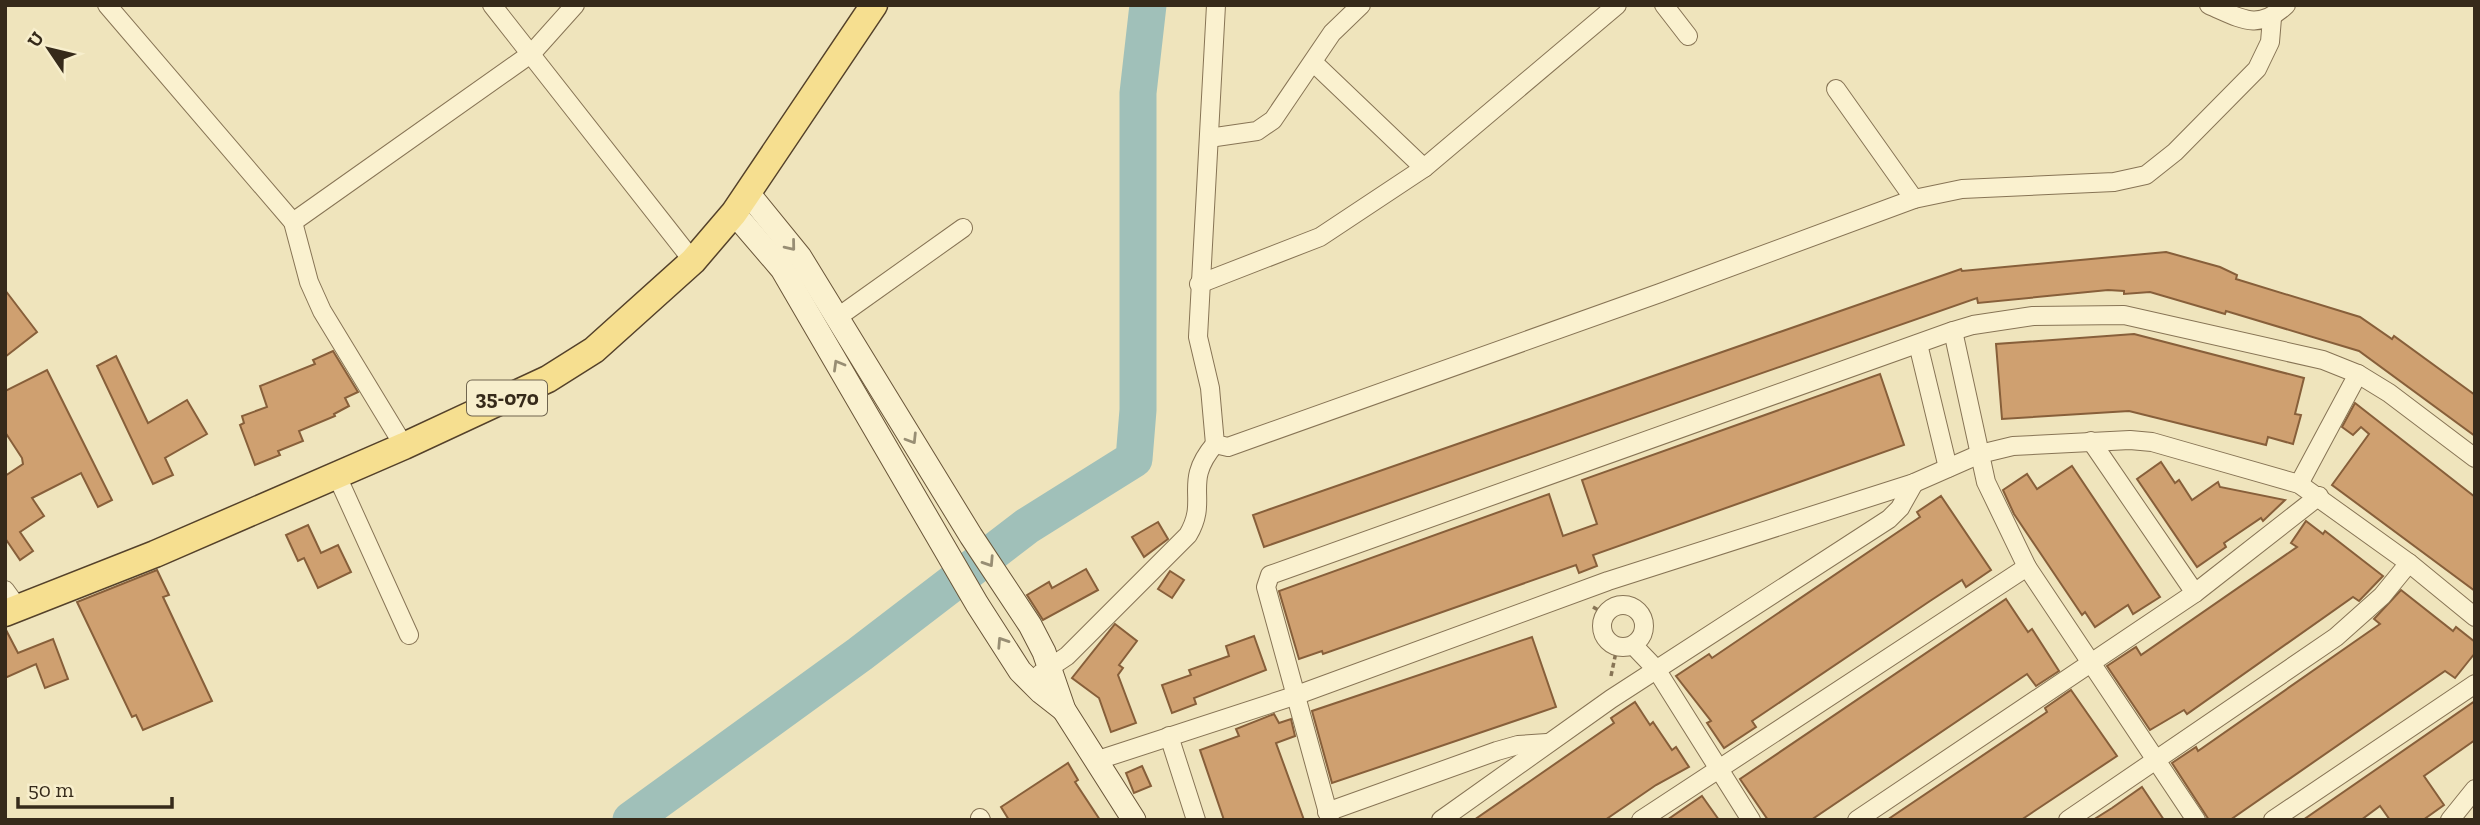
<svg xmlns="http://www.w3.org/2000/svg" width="2480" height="825" font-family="'Zilla Slab',serif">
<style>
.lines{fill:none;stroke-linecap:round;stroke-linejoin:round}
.river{stroke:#a0c0b9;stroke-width:37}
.building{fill:#cfa070;stroke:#875f3a;stroke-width:2}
.street-casing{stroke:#877455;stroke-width:20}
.secondary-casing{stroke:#695538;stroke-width:25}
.primary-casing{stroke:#54412a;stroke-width:29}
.path{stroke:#877455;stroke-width:3.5;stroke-dasharray:5 3.5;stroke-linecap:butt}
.street{stroke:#faf1cf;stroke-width:18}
.secondary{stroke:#faf1cf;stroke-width:23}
.primary{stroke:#f6df90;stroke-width:26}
.oneway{stroke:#988e74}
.labels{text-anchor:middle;stroke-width:5;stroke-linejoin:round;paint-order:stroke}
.shield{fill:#f7eecc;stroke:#70654f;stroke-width:2}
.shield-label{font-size:21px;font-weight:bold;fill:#362a1a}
</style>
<rect width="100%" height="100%" fill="#efe4bc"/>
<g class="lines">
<!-- river -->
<polyline class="river" points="631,820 860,654 1027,526 1134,459 1138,410 1138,93 1148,5"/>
</g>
<!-- building -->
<g class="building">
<polygon points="2166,252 2220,267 2237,275 2236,279 2360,317 2392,339 2394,336 2475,395 2475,436 2359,351 2226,311 2225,314 2150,292 2124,294 2124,291 2108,290 1978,303 1977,298 1264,547 1253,515 1961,269 1962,271"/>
<polygon points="5,290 37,332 5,357"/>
<polygon points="2134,334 2304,378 2295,414 2301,415 2293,444 2268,437 2266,445 2129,411 2002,419 1996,344"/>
<polygon points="333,351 358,392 345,398 349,406 334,414 335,416 299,431 303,441 278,451 280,455 255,465 240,425 244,423 242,416 267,407 260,386 315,364 313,360"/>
<polygon points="116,356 148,423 187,400 207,434 165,458 173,475 153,484 97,366"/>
<polygon points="47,370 112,500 98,507 81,473 32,498 44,516 20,532 33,551 20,560 7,541 5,543 5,476 23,464 22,458 5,432 5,391"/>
<polygon points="1880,374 1904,445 1593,555 1597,566 1579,573 1576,565 1323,654 1322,651 1299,659 1279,591 1549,494 1563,536 1597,524 1582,480"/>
<polygon points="2355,403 2475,497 2475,591 2332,485 2369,434 2361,427 2353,435 2342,427"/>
<polygon points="2161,462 2175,483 2179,480 2192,500 2218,482 2220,487 2285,500 2263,521 2261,518 2224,543 2226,547 2197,567 2137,479"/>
<polygon points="2072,466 2160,597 2133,614 2128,605 2095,627 2085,612 2082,615 2014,514 2003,490 2027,474 2037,489"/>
<polygon points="1941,496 1991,570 1966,587 1962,580 1930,601 1752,721 1756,727 1724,748 1707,723 1711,721 1676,676 1709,654 1712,658 1920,517 1917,512"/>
<polygon points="2306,521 2323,534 2325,531 2383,576 2359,601 2353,597 2187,714 2184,710 2150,730 2107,666 2136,647 2141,655 2297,547 2291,543"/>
<polygon points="1158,522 1168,539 1144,557 1132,537"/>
<polygon points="308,525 321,553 338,545 351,572 318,588 304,558 298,561 286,535"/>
<polygon points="1086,569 1098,590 1043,620 1027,595 1049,582 1052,588"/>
<polygon points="157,570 169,595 163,597 212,701 143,730 136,715 132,717 77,602"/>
<polygon points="1170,571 1184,580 1172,598 1158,589"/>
<polygon points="2401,590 2453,631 2456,627 2475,642 2475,653 2455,678 2445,671 2230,820 2209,820 2172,763 2196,747 2198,751 2380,624 2374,619"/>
<polygon points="2006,599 2028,632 2032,629 2059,671 2036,686 2027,674 1811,820 1768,820 1740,779"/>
<polygon points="1115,624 1137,641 1119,665 1123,668 1118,675 1136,723 1111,732 1099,698 1072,678"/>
<polygon points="5,628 18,653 53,639 68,679 45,688 36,664 5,678"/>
<polygon points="1254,636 1266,670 1194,698 1196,704 1172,713 1162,685 1191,675 1189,670 1229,656 1226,646"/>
<polygon points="1532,637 1556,707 1332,783 1312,711"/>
<polygon points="2071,690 2117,756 2021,820 1887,820 2047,712 2045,708"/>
<polygon points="2475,701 2475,740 2424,776 2444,805 2423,820 2390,820 2380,806 2361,820 2303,820"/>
<polygon points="1635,702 1650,725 1653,722 1672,750 1676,747 1689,767 1656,785 1605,820 1474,820 1614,723 1611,718"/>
<polygon points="1274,714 1279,723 1291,719 1295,736 1276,743 1304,820 1224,820 1200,750 1239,736 1236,729"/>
<polygon points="1068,763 1078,780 1075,782 1100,820 1009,820 1001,807"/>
<polygon points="1142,766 1151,786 1134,793 1126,773"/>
<polygon points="2142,787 2164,820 2093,820 2112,808"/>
<polygon points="1702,796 1719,820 1667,820"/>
</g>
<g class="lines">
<!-- street casing -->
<g class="street-casing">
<g id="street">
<polyline points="107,5 293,222 309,282 322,311 404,446"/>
<polyline points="492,5 693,261"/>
<polyline points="1216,5 1198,337 1210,388 1215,444 1228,447 1660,293 1914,199 1962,189 2114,182 2146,175 2175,152 2257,69 2270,42 2272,18"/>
<polyline points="1664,5 1688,36"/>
<path d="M2209,5C2240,18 2258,32 2286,5"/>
<polyline points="1314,63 1424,168"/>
<polyline points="1836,89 1914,199"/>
<polyline points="1209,138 1257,131 1273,120 1332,33 1361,5"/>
<polyline points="293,222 532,53 575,5"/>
<polyline points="1199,284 1320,237 1424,168 1617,5"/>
<polyline points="838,317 963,228"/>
<polyline points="1953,331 1986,482 2027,567 2196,820"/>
<polyline points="1918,344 1948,468"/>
<polyline points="2091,441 2195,593"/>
<polyline points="337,476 409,635"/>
<polyline points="2299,484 2358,374"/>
<polyline points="5,590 18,608"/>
<circle cx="1623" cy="626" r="21"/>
<polyline points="1633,645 1656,669 1751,820"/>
<path d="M1040,674L1067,656L1188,535C1210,498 1181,484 1215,444"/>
<polyline points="1169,736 1196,820"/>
<polyline points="1098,760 1297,695 1608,581 1914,483 1980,454 2013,446 2130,440 2152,442 2299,484 2409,563 2475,617"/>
<polyline points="1327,812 1497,751 1518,745 1547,743"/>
<polyline points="980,818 981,820"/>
<polyline points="1330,820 1266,587 1270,575 1953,331 1973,325 2033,316 2124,315 2323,360 2358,374 2389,393 2475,458"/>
<polyline points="1441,820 1611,699 1889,519 1900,508 1914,483"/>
<polyline points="1641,820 2027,567"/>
<polyline points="1857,820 2195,593 2319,496"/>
<polyline points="2068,820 2336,637 2382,596 2409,563"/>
<polyline points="2273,820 2475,684"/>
<polyline points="2450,820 2475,789"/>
</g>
</g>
<!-- secondary casing -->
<g class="secondary-casing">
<g id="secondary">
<polyline points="748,193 800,257 971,536 1030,625 1044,652 1064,710 1134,820"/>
<polyline points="734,213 782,269 977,604 1020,671 1041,692 1064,710"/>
</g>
</g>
<!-- primary casing -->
<g class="primary-casing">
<polyline id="primary" points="5,613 155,554 404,446 548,379 594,350 693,261 734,213 874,5"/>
</g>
<!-- path -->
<g class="path">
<polyline points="1593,607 1605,614"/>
<polyline points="1611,676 1616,652"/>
</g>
<!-- street -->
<use href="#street" class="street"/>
<!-- secondary -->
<use href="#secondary" class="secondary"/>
<!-- primary -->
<use href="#primary" class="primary"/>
</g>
<!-- one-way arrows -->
<defs><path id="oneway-chevron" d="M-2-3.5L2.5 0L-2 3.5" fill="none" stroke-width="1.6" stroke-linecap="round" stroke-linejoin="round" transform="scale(1.75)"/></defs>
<g class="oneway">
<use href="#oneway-chevron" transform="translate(791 246) rotate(51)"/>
<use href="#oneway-chevron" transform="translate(838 365) rotate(-120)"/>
<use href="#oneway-chevron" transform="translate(912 439) rotate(58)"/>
<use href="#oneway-chevron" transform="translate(989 562) rotate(57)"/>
<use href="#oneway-chevron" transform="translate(1002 642) rotate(-123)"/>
</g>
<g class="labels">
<!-- shield labels -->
<rect class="shield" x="467" y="380.5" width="80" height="35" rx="5"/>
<g class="shield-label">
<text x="507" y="405">35-070</text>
</g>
</g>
<!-- border -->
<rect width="2480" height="825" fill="none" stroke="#362a1a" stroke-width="14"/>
<!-- north arrow -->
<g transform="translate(49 49) rotate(305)" stroke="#f7eecc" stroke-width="5" paint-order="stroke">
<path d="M0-5L12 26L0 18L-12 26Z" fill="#362a1a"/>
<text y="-10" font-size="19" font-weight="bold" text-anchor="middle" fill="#362a1a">U</text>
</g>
<!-- scale -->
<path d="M18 797v10h154v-10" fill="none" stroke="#362a1a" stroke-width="3.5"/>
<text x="28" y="797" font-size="21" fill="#362a1a" stroke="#f7eecc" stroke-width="5" paint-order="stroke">50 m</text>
</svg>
